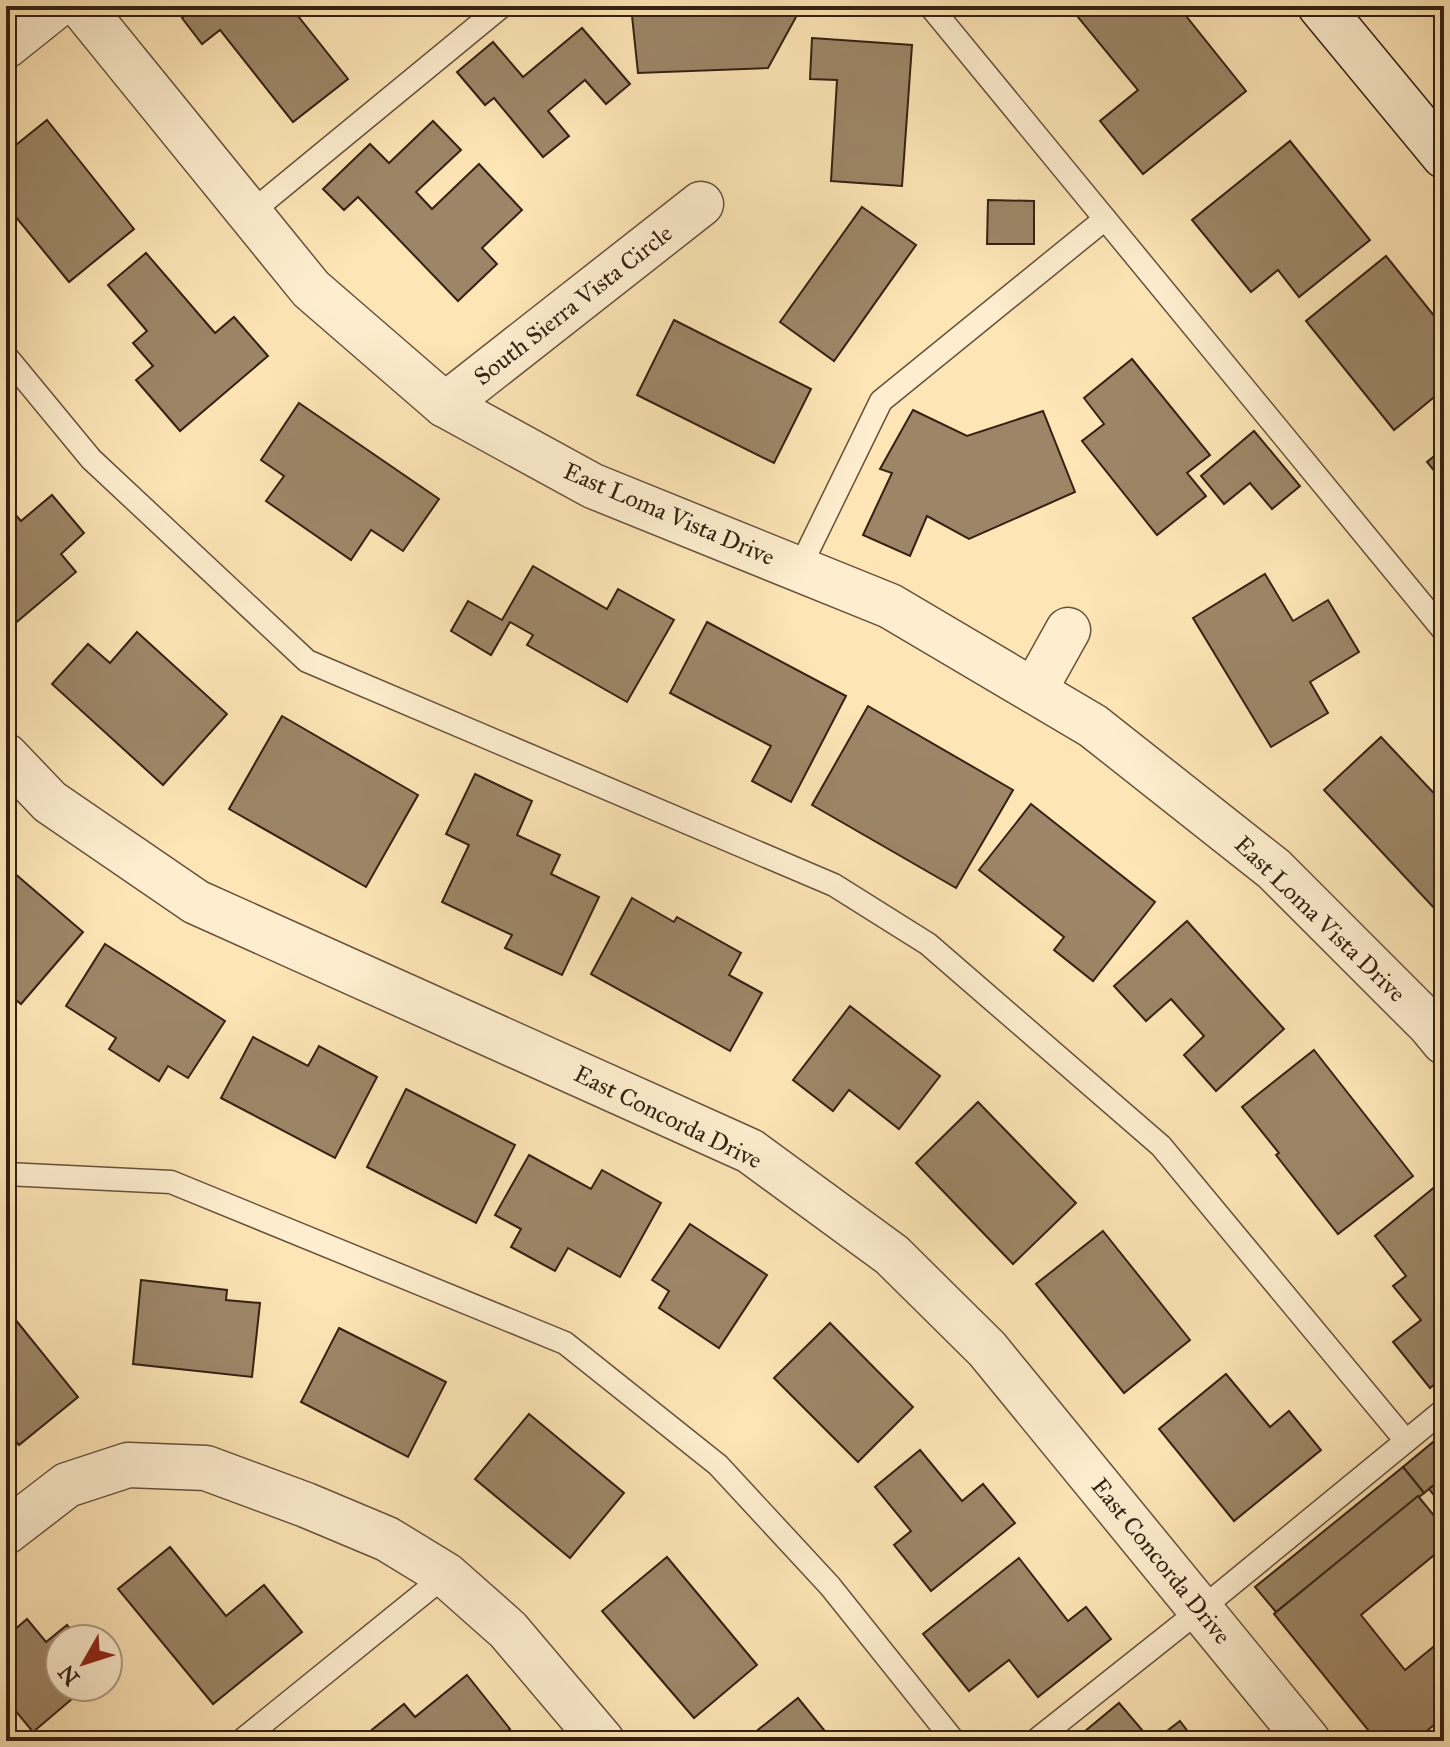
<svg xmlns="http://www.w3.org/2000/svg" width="1450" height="1747" font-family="'IM FELL Great Primer',serif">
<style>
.building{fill:#9d8667;stroke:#352013;stroke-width:2}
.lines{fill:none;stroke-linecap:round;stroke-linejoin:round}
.lane-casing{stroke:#67513c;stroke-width:25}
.street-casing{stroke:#67513c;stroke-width:47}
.secondary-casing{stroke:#352013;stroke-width:47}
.lane{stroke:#feeecf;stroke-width:22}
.street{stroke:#feeecf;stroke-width:44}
.secondary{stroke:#feeecf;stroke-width:44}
.labels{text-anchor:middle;stroke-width:6;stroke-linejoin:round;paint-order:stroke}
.street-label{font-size:24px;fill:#352013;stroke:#feeecf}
</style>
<rect width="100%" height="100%" fill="#fde5b5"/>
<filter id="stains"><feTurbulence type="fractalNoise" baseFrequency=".0025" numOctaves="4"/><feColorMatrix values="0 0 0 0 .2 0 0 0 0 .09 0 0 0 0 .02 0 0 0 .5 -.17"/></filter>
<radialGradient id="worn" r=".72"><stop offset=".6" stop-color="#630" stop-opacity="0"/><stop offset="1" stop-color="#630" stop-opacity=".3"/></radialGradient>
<!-- building -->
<g class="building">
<polygon points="197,6 290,6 348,79 293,122 220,30 202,44 182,18"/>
<polygon points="631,6 802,6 768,68 638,73"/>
<polygon points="1089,6 1178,6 1246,91 1143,174 1100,121 1138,90 1077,16"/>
<polygon points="582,28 630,84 606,104 585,80 548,111 569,136 543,157 494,98 485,105 457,72 493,42 523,77"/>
<polygon points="812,38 912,45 902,186 831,181 837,80 810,79"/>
<polygon points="47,120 134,229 69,282 6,205 6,153"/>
<polygon points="433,121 461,150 416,192 432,209 479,164 522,210 482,248 497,264 458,301 358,197 344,210 323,189 370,144 389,163"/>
<polygon points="1290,141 1370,240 1299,297 1278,270 1251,292 1192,220"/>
<polygon points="988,200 1034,201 1034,244 987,244"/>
<polygon points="862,207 916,245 834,361 780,322"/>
<polygon points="146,253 215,333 234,317 268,356 180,431 136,380 153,366 133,343 147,331 108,285"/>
<polygon points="1386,256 1444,328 1444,389 1394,430 1306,321"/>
<polygon points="674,320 811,389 774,463 637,395"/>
<polygon points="1132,359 1210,455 1187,473 1206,496 1157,535 1082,441 1104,424 1084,398"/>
<polygon points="299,403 439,499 403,551 371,530 351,560 266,501 284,476 261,460"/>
<polygon points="913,410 967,436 1043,411 1075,492 969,539 927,516 910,556 863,535 892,473 880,469"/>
<polygon points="1254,431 1300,486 1272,509 1250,483 1224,504 1201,476"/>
<polygon points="1444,448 1444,483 1427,462"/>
<polygon points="52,495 84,533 61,554 76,572 6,631 6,504 21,521"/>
<polygon points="533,566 607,609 618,589 674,620 627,702 527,645 533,635 510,622 491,655 451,631 468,601 502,620"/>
<polygon points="1265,574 1293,621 1328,600 1359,652 1310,682 1328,713 1271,747 1193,618"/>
<polygon points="707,622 846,696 791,802 752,781 771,746 670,693"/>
<polygon points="137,632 227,714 163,785 52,684 88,644 110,663"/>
<polygon points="868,706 1013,790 956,888 812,805"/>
<polygon points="282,716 418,795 366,887 229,809"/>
<polygon points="1381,737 1444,804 1444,900 1435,909 1324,790"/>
<polygon points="475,774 532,801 517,835 560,855 551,874 599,897 562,975 505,948 512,935 442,902 469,845 446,834"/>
<polygon points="1031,804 1155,902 1093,981 1054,950 1064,937 979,870"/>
<polygon points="6,866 83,932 21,1004 6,992"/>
<polygon points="632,898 674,922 677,917 741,953 729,975 762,993 730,1051 591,974"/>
<polygon points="1187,921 1284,1029 1216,1091 1184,1055 1204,1036 1171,999 1146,1021 1114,986"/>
<polygon points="105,944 225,1021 188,1078 168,1066 159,1081 109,1049 116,1038 66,1006"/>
<polygon points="850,1006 940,1076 899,1129 849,1090 833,1111 793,1080"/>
<polygon points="253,1037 308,1066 319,1046 377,1077 335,1158 221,1098"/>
<polygon points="1314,1050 1413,1176 1338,1234 1276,1155 1279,1153 1242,1107"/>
<polygon points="406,1089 515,1145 476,1223 367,1167"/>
<polygon points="978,1102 1076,1203 1013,1264 916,1163"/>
<polygon points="529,1155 591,1189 602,1170 661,1203 620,1277 568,1248 555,1271 511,1247 521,1229 495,1215"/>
<polygon points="1442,1181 1444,1184 1444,1376 1430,1388 1393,1342 1421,1320 1393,1286 1406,1276 1375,1236"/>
<polygon points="690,1224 767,1275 719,1348 659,1308 669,1291 652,1280"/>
<polygon points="1103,1231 1190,1340 1124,1393 1036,1284"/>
<polygon points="141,1280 227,1290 226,1300 260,1303 252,1377 133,1364"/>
<polygon points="6,1308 78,1397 19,1445 6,1430"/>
<polygon points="830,1323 913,1407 858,1462 774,1378"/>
<polygon points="339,1328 446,1382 408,1457 301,1402"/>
<polygon points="1226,1374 1270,1427 1289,1411 1321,1450 1234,1521 1159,1429"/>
<polygon points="529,1414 624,1493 570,1558 475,1479"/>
<polygon points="1444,1433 1444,1477 1424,1493 1403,1467"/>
<polygon points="920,1450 962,1501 983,1484 1015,1523 931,1591 894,1545 911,1531 875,1487"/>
<polygon points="1403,1467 1424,1493 1276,1612 1255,1587"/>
<polygon points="1444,1477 1444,1508 1429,1489"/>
<polygon points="1418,1496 1444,1528 1444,1547 1361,1615 1405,1670 1444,1638 1444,1717 1414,1741 1377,1741 1274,1614"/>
<polygon points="170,1547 226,1616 264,1585 302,1632 213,1704 118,1589"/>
<polygon points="667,1557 757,1665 694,1718 602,1611"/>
<polygon points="1019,1558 1068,1621 1086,1607 1111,1639 1038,1697 1009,1660 969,1691 923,1634"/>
<polygon points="27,1619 46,1642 67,1625 78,1639 60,1639 60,1687 86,1687 33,1732 10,1704 6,1707 6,1637"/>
<polygon points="467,1675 510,1729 495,1741 358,1741 404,1704 415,1717"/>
<polygon points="798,1698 833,1741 744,1741"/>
<polygon points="1119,1703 1143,1731 1130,1741 1073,1741"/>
<polygon points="1180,1721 1195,1741 1154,1741"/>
</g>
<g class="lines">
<!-- lane casing -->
<g class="lane-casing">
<g id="lane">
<polyline points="930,6 1444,631"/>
<polyline points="249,214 502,6"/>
<polyline points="6,356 91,459 307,661 834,885 928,944 1161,1146 1406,1441"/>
<polyline points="799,569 881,401 1105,219"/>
<polyline points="6,1174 171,1182 565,1343 718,1465 830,1586 954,1741"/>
<polyline points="241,1741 446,1575"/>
<polyline points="1035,1741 1200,1610 1444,1410"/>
</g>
</g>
<!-- street casing -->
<g class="street-casing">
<g id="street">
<polyline points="81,6 311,289 445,405 593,486 890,606 1093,726 1274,869 1430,1025 1444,1042"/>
<polyline points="6,46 56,6"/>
<polyline points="445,405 701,204"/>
<polyline points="1034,691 1068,630"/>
<polyline points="6,756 50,802 196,902 750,1151 892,1255 987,1349 1308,1741"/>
<polyline points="6,1532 67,1485 128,1465 206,1468 306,1505 387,1539 446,1575 508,1630 602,1741"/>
</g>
</g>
<!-- secondary casing -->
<g class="secondary-casing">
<polyline id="secondary" points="1320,6 1444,156"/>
</g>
<!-- lane -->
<use href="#lane" class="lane"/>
<!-- street -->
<use href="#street" class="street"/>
<!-- secondary -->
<use href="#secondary" class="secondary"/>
</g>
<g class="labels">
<!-- street labels -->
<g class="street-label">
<text transform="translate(573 305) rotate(-38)" y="8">South Sierra Vista Circle</text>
<text transform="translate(669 514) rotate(23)" y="8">East Loma Vista Drive</text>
<text transform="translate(1320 919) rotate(44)" y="8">East Loma Vista Drive</text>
<text transform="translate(668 1117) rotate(26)" y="8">East Concorda Drive</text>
<text transform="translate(1161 1561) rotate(51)" y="8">East Concorda Drive</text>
</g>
</g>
<!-- margin -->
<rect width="1450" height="1747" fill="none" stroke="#fde5b5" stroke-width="32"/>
<rect x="8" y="8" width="1434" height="1731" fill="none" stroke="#352013" stroke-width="4"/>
<rect x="16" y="16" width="1418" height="1715" fill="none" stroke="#352013" stroke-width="2"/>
<!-- north arrow -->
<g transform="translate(84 1663) rotate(231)"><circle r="38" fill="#feeecf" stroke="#ae9c84" stroke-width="2"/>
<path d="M0-6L14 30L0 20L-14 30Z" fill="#8f2418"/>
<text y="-12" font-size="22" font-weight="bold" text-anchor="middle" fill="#352013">N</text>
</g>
<rect width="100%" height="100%" filter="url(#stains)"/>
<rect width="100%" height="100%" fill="url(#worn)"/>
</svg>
